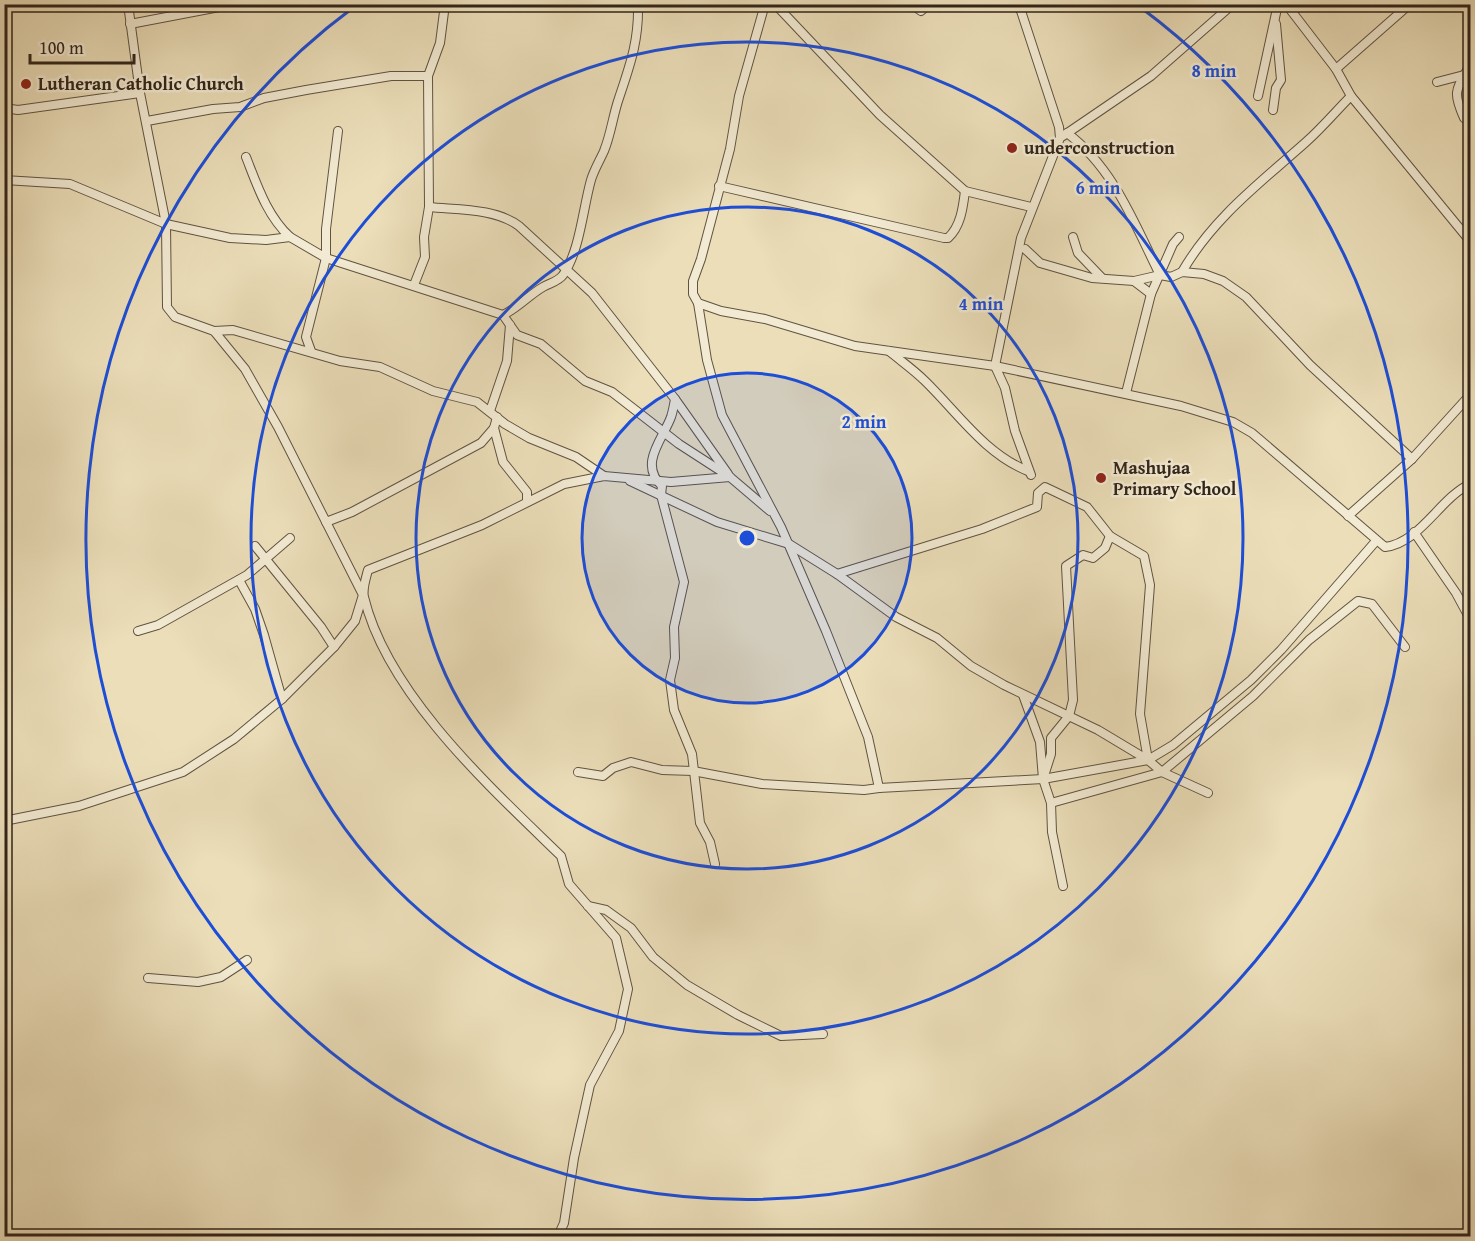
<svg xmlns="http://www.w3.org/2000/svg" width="1475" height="1241" font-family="'Gentium Book Plus',serif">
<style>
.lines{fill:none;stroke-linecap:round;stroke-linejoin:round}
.street-casing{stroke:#605342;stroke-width:10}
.street{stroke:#f2ead2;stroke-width:8}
.ring{fill:none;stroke:#1d4ed8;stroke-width:3}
.poi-dot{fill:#8f2418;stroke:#f2ead2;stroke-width:2}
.labels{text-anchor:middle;stroke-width:5;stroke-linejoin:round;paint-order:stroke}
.poi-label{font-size:18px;font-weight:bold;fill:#32251b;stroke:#f2ead2;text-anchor:start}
.centre{fill:#1d4ed8;stroke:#f2ead2;stroke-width:3}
.ring-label{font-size:18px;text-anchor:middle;font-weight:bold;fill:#1d4ed8;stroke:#f2ead2;stroke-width:5;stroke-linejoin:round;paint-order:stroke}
</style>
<rect width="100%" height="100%" fill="#ebdeb9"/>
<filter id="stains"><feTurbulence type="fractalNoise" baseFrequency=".00333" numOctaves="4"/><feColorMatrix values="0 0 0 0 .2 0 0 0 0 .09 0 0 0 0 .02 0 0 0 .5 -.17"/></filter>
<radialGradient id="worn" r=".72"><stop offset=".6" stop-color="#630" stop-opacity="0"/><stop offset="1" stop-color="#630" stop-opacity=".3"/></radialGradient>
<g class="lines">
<!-- street casing -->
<g class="street-casing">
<g id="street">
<path d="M765,4L739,96L730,149L701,259L693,281V294L698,303L721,311L765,319L855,346L995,366L1181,406L1233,422L1252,433L1385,547C1420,543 1440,498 1470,484"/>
<polyline points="775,4 880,115 965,191 1031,207"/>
<polyline points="911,4 921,11 929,4"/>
<polyline points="1016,4 1021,11 1059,127 1060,138 1021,238 995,366 1005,388 1015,431 1031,475"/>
<polyline points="1286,4 1336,69 1351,96 1470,241"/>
<polyline points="130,24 235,4"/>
<polyline points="1336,69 1410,4"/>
<polyline points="1437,82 1464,75"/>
<polyline points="1258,96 1278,4"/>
<polyline points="4,108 18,110 140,93"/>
<polyline points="1273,110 1276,88 1281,80 1276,24"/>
<path d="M1464,118C1452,91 1456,90 1470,65"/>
<polyline points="147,121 213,109 240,107 264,98 306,90 391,76 428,76"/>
<path d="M1067,133C1114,168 1135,225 1160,275L1171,277L1182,272L1204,274L1223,281L1246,297L1310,365L1412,459"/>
<polyline points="1063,136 1151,76 1233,4"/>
<path d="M246,157C257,185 267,216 290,237"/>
<polyline points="4,180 70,184 166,224 230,238 266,240 290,237 326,258 503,315 517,335 541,344 585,381 612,392 679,444 730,477 770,511"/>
<path d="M719,186L944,238H948C961,226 963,207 965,191"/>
<path d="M429,207C458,210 495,208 519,226L592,293L675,399C674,405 673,411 671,417C663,439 638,464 662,486L661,495L684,582L674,627L675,658L670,680L674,710L692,754L700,823L710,842L715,864"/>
<polyline points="1073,237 1078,253 1102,278"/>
<polyline points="1025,249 1040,263 1092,278 1134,281 1151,294"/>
<path d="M1182,272C1213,218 1260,183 1306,142C1322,128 1336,111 1351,96"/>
<polyline points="1134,281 1160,275"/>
<polyline points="414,285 425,257 424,237 429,207 428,76 440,43 445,4"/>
<polyline points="698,303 707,360 722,415 781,527 826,631 868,737 879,788 1043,779 1148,760 1173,745 1251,680 1281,650 1376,541"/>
<path d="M503,315C518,308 529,295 543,287C550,283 559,281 563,275C580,251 583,208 591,180C594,170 600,160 604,151C611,134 613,115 619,98C630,65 639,41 638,4"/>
<polyline points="214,331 233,330 340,361 380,367 433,391 477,402 505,424 529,438 576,457 604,476"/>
<polyline points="311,351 306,337 326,258 326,229 338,131"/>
<path d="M889,351C901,361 914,370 925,381C957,412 985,454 1028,471"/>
<polyline points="1126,393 1151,294 1173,244 1179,237"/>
<polyline points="675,399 728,474"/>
<polyline points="490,411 507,361 510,325"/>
<polyline points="494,428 503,462 527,492 527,500"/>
<polyline points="630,481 717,522 789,544 837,574 896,617 937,638 971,666 1004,685 1098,730 1148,760 1162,772 1208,793"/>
<polyline points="1348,516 1412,459 1470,395"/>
<polyline points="326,522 352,512 481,443 494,428 497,417"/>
<polyline points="1414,532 1456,593 1470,619"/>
<polyline points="255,546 321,627 334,647"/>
<polyline points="837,574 982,529 1037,507 1038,493 1045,487 1087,507 1110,536 1144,556 1150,585 1140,714 1148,760"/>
<polyline points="239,580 255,609 264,635 282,699"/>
<polyline points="138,631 158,625 247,575 290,538"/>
<polyline points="1023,695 1040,742 1043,779 1051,803 1052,832 1063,886"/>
<polyline points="578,772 603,776 613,768 631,762 662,770 693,771 762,784 864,790 879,788"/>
<polyline points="1043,779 1051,754 1051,738 1069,716 1073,700 1066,566 1083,555 1093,558 1105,548 1110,536"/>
<polyline points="1051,803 1162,772 1253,696 1309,640 1358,601 1372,604 1405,647"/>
<polyline points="4,821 79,806 183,772 234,739 282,699 334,647 355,621 363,595 278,427 245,369 214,331 175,317 167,307 166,224 140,93 128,4"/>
<polyline points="588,906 606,910 631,928 653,957 687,985 738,1015 781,1036 823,1034"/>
<polyline points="148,978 198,982 221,977 247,960"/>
<path d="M558,1236L564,1223L574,1158L590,1085L619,1031L628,989L616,938L569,884L561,856C491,788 387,694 364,597C362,589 366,578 368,570L482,525L564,484L604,476L671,482L730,477"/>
</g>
</g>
<!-- street -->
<use href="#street" class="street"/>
</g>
<!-- distance rings -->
<circle cx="747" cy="538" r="165" fill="#1d4ed8" fill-opacity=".12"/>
<g class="ring">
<circle cx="747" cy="538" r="165"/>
<circle cx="747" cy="538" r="331"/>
<circle cx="747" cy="538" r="496"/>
<path d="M1140 7A661 661 0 1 1 354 7"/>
</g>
<!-- markers -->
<g class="poi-dot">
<circle cx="26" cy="84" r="6"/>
<circle cx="1012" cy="148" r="6"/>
<circle cx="1101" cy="478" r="6"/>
</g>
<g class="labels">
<!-- poi labels -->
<g class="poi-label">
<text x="38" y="90">Lutheran Catholic Church</text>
<text x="1024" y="154">underconstruction</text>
<text x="1113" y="474">Mashujaa<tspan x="1113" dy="21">Primary School</tspan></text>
</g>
</g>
<circle cx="747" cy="538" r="9" class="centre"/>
<g class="ring-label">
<text x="1214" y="77">8 min</text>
<text x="1098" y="194">6 min</text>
<text x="981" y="310">4 min</text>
<text x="864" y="428">2 min</text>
</g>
<!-- margin -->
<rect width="1475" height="1241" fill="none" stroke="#ebdeb9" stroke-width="24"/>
<rect x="6" y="6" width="1463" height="1229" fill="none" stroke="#32251b" stroke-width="3"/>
<rect x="12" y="12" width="1451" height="1217" fill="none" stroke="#32251b" stroke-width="1.5"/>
<!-- scale -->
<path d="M30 54v9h104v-9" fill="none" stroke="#32251b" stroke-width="3"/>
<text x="39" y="54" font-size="18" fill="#32251b" stroke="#f2ead2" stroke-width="4.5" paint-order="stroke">100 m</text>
<rect width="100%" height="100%" filter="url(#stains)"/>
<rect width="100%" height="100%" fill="url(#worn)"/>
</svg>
